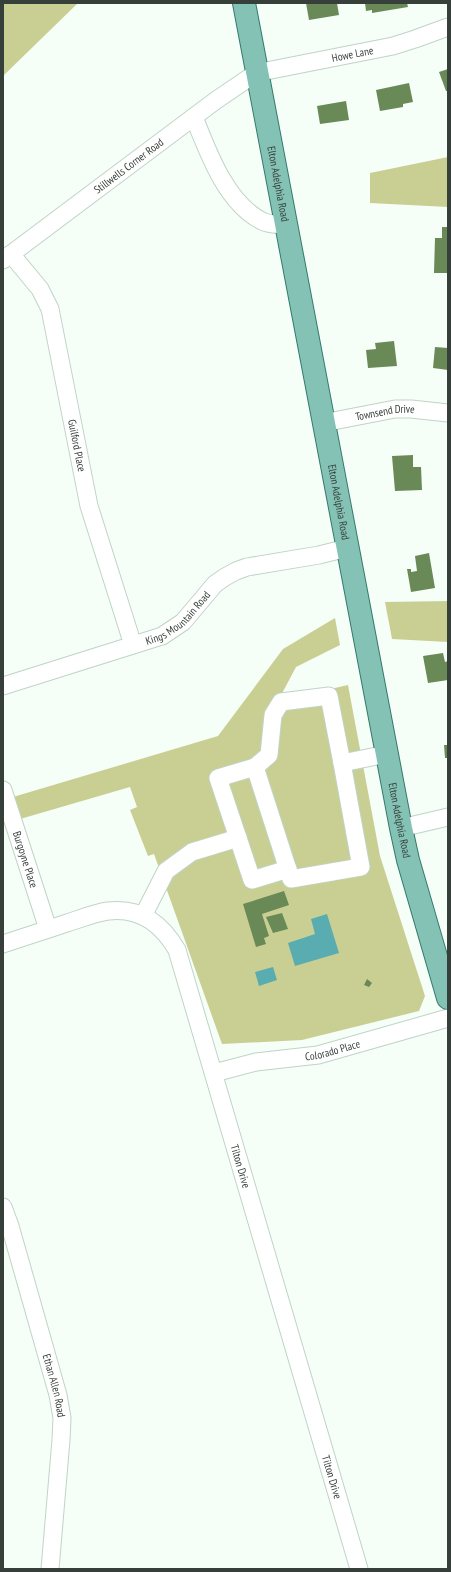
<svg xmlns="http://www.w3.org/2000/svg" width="451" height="1572" font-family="'PT Sans Narrow',sans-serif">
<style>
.green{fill:#c9cf92}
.water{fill:#59acb0}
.building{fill:#698957}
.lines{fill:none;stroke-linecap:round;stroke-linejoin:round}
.minor-casing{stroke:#bfd4c6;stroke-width:19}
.major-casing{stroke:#337a6b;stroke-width:24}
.minor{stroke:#fff;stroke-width:17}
.major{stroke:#84c2b6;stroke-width:22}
.labels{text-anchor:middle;stroke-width:4;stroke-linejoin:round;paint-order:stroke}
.street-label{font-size:11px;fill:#363f39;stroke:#f6fef8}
</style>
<rect width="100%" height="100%" fill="#f6fef8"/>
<!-- green -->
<g class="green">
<polygon points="3,3 78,3 3,76"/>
<polygon points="448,157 448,207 370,203 370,173"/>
<polygon points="448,601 448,642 392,639 385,602"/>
<polygon points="335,618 340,645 296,667 278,701 348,685 380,856 425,996 419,1011 302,1040 222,1044 154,854 148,856 130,810 137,807 130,787 3,824 3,800 218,736 283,649"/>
</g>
<!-- water -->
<g class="water">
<polygon points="327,914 339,953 295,966 288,943 315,934 311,919"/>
<polygon points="273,967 277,980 259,986 255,972"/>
</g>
<!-- building -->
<g class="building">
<polygon points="306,3 337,3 339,15 309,20"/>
<polygon points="365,3 407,3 408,7 372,13 372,10 366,11"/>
<polygon points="448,69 448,91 446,91 439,72"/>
<polygon points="409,83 413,102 403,104 403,107 380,111 376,90"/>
<polygon points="346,101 349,120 320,124 317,106"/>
<polygon points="442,227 448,227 448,273 434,273 435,238 442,238"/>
<polygon points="394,341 397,366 368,368 366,350 376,349 375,343"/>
<polygon points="435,347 448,348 448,370 433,368"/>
<polygon points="413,455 413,467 421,467 422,490 395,491 392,456"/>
<polygon points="429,553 435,588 411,592 407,569 411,569 411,572 417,571 415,556"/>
<polygon points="443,653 445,662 448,661 448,680 428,683 423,656"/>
<polygon points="444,745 448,745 448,758 445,758"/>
<polygon points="284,891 289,905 262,914 269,936 264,938 266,944 256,947 243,904"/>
<polygon points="282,913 288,929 273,933 266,917"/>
<polygon points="367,979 372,983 369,987 364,985"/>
</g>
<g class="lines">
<!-- minor casing -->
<g class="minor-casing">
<g id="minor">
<path d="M194,117C208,152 226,203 262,221C269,225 279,224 287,225"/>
<path id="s1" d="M11,254L40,289L50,309L89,506L133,645"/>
<path id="s2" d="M3,260L215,101L256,73L393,46L415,39L448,27"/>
<path id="s3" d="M323,423L395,409H411L448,413"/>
<path id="s4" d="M3,686L162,636L183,622L215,584L225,577L236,571L247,567L319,555L347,548"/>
<polyline points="255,767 269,755 273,715 281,702 329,696 342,763"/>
<path id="s5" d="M3,790L48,929"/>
<polyline points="401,828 448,817"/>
<polyline points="238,838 252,880 288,869"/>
<polyline points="143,916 166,871 192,852 238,838 218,778 255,767 291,879 361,867 342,763 387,754"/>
<path id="s6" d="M3,944C24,937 46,930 67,923C80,919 94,913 108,911C140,907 162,924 177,950L359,1569"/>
<path id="s7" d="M214,1073L256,1062L318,1055L448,1018"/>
<path id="s8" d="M3,1207L10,1226L58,1395L62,1418L61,1440L50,1569"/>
</g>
</g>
<!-- major casing -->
<g class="major-casing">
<g id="major">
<path id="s9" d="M244,3L401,828L408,860L448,998"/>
</g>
</g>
<!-- minor -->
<use href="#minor" class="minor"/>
<!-- major -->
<use href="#major" class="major"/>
</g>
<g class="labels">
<!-- street labels -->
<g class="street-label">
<text dy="4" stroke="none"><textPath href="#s2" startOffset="413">Howe Lane</textPath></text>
<text dy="4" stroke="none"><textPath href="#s2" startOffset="157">Stillwells Corner Road</textPath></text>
<text dy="4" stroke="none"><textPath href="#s9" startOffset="184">Elton Adelphia Road</textPath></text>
<text dy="4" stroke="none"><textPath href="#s3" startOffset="63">Townsend Drive</textPath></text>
<text dy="4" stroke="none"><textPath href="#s1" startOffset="207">Guilford Place</textPath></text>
<text dy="4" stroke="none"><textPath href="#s9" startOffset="508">Elton Adelphia Road</textPath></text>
<text dy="4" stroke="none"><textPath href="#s4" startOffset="190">Kings Mountain Road</textPath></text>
<text dy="4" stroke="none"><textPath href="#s9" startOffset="832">Elton Adelphia Road</textPath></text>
<text dy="4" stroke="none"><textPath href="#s5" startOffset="73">Burgoyne Place</textPath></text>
<text dy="4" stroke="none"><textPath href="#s7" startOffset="121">Colorado Place</textPath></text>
<text dy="4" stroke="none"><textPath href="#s6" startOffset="420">Tilton Drive</textPath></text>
<text dy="4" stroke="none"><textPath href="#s8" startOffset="186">Ethan Allen Road</textPath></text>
<text dy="4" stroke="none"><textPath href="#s6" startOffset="744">Tilton Drive</textPath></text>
</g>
</g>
<!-- border -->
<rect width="451" height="1572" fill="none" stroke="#363f39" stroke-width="8"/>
</svg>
